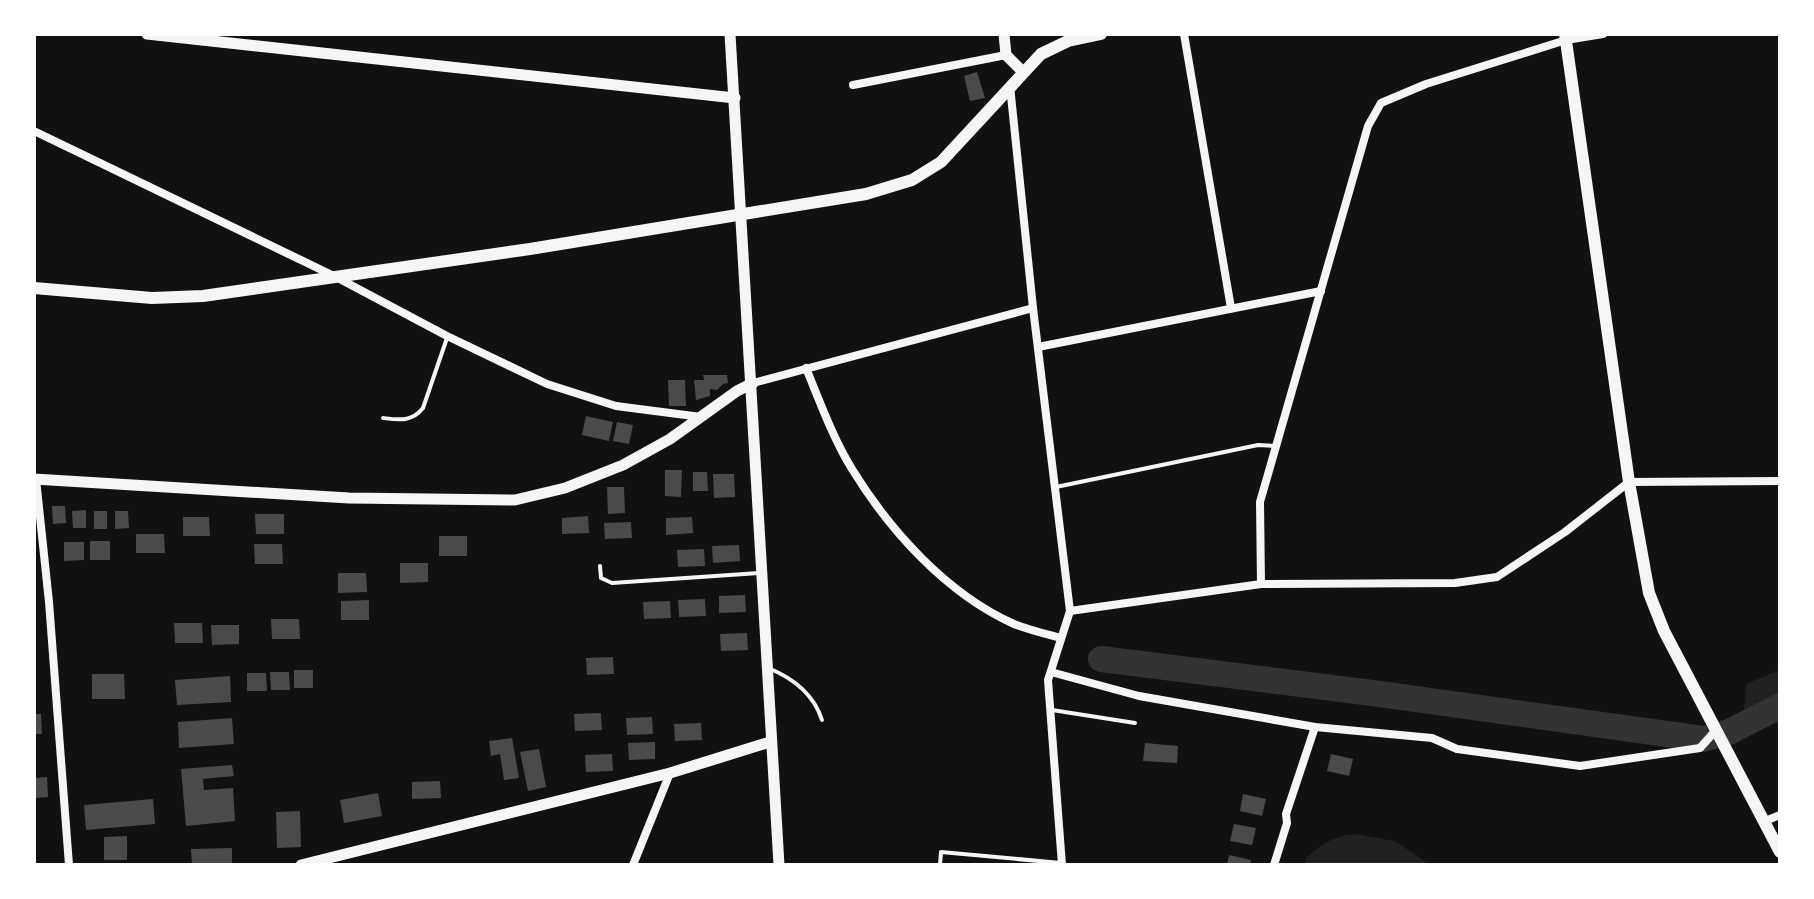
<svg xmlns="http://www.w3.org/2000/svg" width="1814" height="899" font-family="Arial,sans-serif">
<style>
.green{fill:#202020}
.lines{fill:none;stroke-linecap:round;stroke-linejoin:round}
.river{stroke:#333;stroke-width:26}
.building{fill:#4a4a4a}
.service{stroke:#f5f5f5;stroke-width:4}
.minor{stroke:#f5f5f5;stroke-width:8}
.tertiary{stroke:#f5f5f5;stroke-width:11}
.secondary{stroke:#f5f5f5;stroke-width:12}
</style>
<rect width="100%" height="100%" fill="#111"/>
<!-- green -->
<g class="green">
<polygon points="1780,670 1780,702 1744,710 1746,684"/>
<path d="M1355,834L1395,841L1430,865H1306L1305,859C1321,844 1333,836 1355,834Z"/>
</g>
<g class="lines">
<!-- river -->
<polyline class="river" points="1101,659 1380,694 1703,739 1729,732 1780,706"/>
</g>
<!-- building -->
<g class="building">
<polygon points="977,72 985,98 970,101 964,76"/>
<polygon points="703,375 727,375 728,383 723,384 717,390 710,389 710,396 696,400 694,380 704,380"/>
<polygon points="668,380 685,380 686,406 669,406"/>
<polygon points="586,416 613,422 609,441 582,435"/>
<polygon points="617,422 633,425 629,444 613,441"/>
<polygon points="665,470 682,470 681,497 665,496"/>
<polygon points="693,472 707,472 708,491 693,491"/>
<polygon points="713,474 734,474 735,497 714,498"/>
<polygon points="607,487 624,487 625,513 608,514"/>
<polygon points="52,506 65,506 66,523 53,524"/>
<polygon points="86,510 86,528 73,528 72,511"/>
<rect x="94" y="511" width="13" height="18"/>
<polygon points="115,511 128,511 129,528 115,529"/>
<polygon points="255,514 284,514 284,534 256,534"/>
<polygon points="588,516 589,533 562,534 562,518"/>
<polygon points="183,517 209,517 210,536 183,536"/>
<polygon points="692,517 693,533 666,535 666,518"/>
<polygon points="631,522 632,538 605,539 604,523"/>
<polygon points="136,534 164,534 165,553 136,553"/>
<rect x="439" y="536" width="28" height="20"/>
<rect x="90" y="541" width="20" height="19"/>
<polygon points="64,542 84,542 84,560 64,561"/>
<polygon points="254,544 282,544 283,564 255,564"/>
<polygon points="739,545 740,561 713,563 712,546"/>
<polygon points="704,549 705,566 678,567 677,550"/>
<polygon points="400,563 428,563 428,582 400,583"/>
<polygon points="338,573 366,573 367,592 338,593"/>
<polygon points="745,595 746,612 719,613 719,596"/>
<polygon points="705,599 706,616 679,617 678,600"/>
<polygon points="369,600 369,620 341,620 341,601"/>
<polygon points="670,601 671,618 644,619 643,602"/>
<polygon points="271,619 299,619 300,639 272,639"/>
<polygon points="174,623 202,623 203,643 175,643"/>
<polygon points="211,625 239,625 239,644 212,645"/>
<polygon points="747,633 748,650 721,651 720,634"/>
<polygon points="613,657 614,674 587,675 586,658"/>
<rect x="294" y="670" width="19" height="18"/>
<polygon points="270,672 289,672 290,690 271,690"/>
<polygon points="247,673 266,673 267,691 247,691"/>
<polygon points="92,674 124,674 125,699 92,699"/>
<polygon points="230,676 231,702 177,705 175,680"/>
<polygon points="601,713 602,730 575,731 574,714"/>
<polygon points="34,714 41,714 42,734 34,734"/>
<polygon points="652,717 653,734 627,735 626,718"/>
<polygon points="232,718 234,744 179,748 178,722"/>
<polygon points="701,723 702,740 675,741 674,724"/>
<polygon points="512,738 519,778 504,780 500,754 491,756 489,741"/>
<polygon points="655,742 655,759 629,760 628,743"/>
<polygon points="1145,743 1178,746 1177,763 1143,761"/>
<polygon points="539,749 546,787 528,791 520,752"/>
<polygon points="612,754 613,771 586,772 585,755"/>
<polygon points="1331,754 1353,759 1349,776 1327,771"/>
<polygon points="232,765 234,776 203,779 204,790 233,788 235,821 186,826 181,769"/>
<polygon points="47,777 48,797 34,798 34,778"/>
<polygon points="440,781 441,798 412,799 412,782"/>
<polygon points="378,793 382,816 344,823 340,800"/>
<polygon points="1243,794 1266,799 1262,816 1240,811"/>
<polygon points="153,799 155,824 86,830 84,805"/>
<polygon points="300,811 301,847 277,848 276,812"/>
<polygon points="1234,824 1256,828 1252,845 1230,841"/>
<polygon points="127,836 127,860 104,860 104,837"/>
<polygon points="232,848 232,865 192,865 191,849"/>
<polygon points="1229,855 1251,860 1250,865 1227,865"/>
</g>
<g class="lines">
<!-- service -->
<g class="service">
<path d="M383,418C399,420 412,422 423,408L447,338"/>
<polyline points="1056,487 1258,445 1276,446"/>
<polyline points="600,566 601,578 612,583 759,573"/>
<path d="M768,668C793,678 814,695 822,720"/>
<polyline points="1052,710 1135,723"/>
<polyline points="940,865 941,852 1061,863"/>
</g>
<!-- minor -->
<g class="minor">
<polyline points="1184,34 1231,308"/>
<polyline points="853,85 1006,55"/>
<polyline points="1010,86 1033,308 1070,611 1048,680 1062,865"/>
<polyline points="34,131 334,276 447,336 547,384 616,406 701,417"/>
<polyline points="1038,347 1321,291"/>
<path d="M806,368C820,402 833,438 852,469C890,531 947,594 1014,624C1029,630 1046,634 1061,638"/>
<polyline points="753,383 1033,308"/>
<polyline points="36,479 49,602 69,865"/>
<polyline points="1261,584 1260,502 1368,126 1381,103 1426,84 1566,40 1603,34"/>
<polyline points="1070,611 1261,584 1455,583 1497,577 1565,532 1629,482 1780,481"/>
<polyline points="1051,672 1139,696 1315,727 1432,738 1457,749 1580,766 1700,748 1717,729"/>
<polyline points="1765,821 1780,815"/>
<polyline points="633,865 670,773"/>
<polyline points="1274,865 1287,823 1286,814 1315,727"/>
</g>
<!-- tertiary -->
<g class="tertiary">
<polyline points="147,34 735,98"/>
<polyline points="730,34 779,865"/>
<polyline points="1004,34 1006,55 1023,72"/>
<polyline points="34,479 349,498 515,500 565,488 623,465 670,439 737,391 753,383"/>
<polyline points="301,865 670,773 770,742"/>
</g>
<!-- secondary -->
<g class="secondary">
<polyline points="1565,34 1629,482 1649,593 1664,631 1780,852"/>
<polyline points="34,288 152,298 203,296 530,249 866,194 912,180 941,162 1041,54 1068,41 1101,34"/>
</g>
</g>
<!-- border -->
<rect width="1814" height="899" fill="none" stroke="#ffffff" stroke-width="72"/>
</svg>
